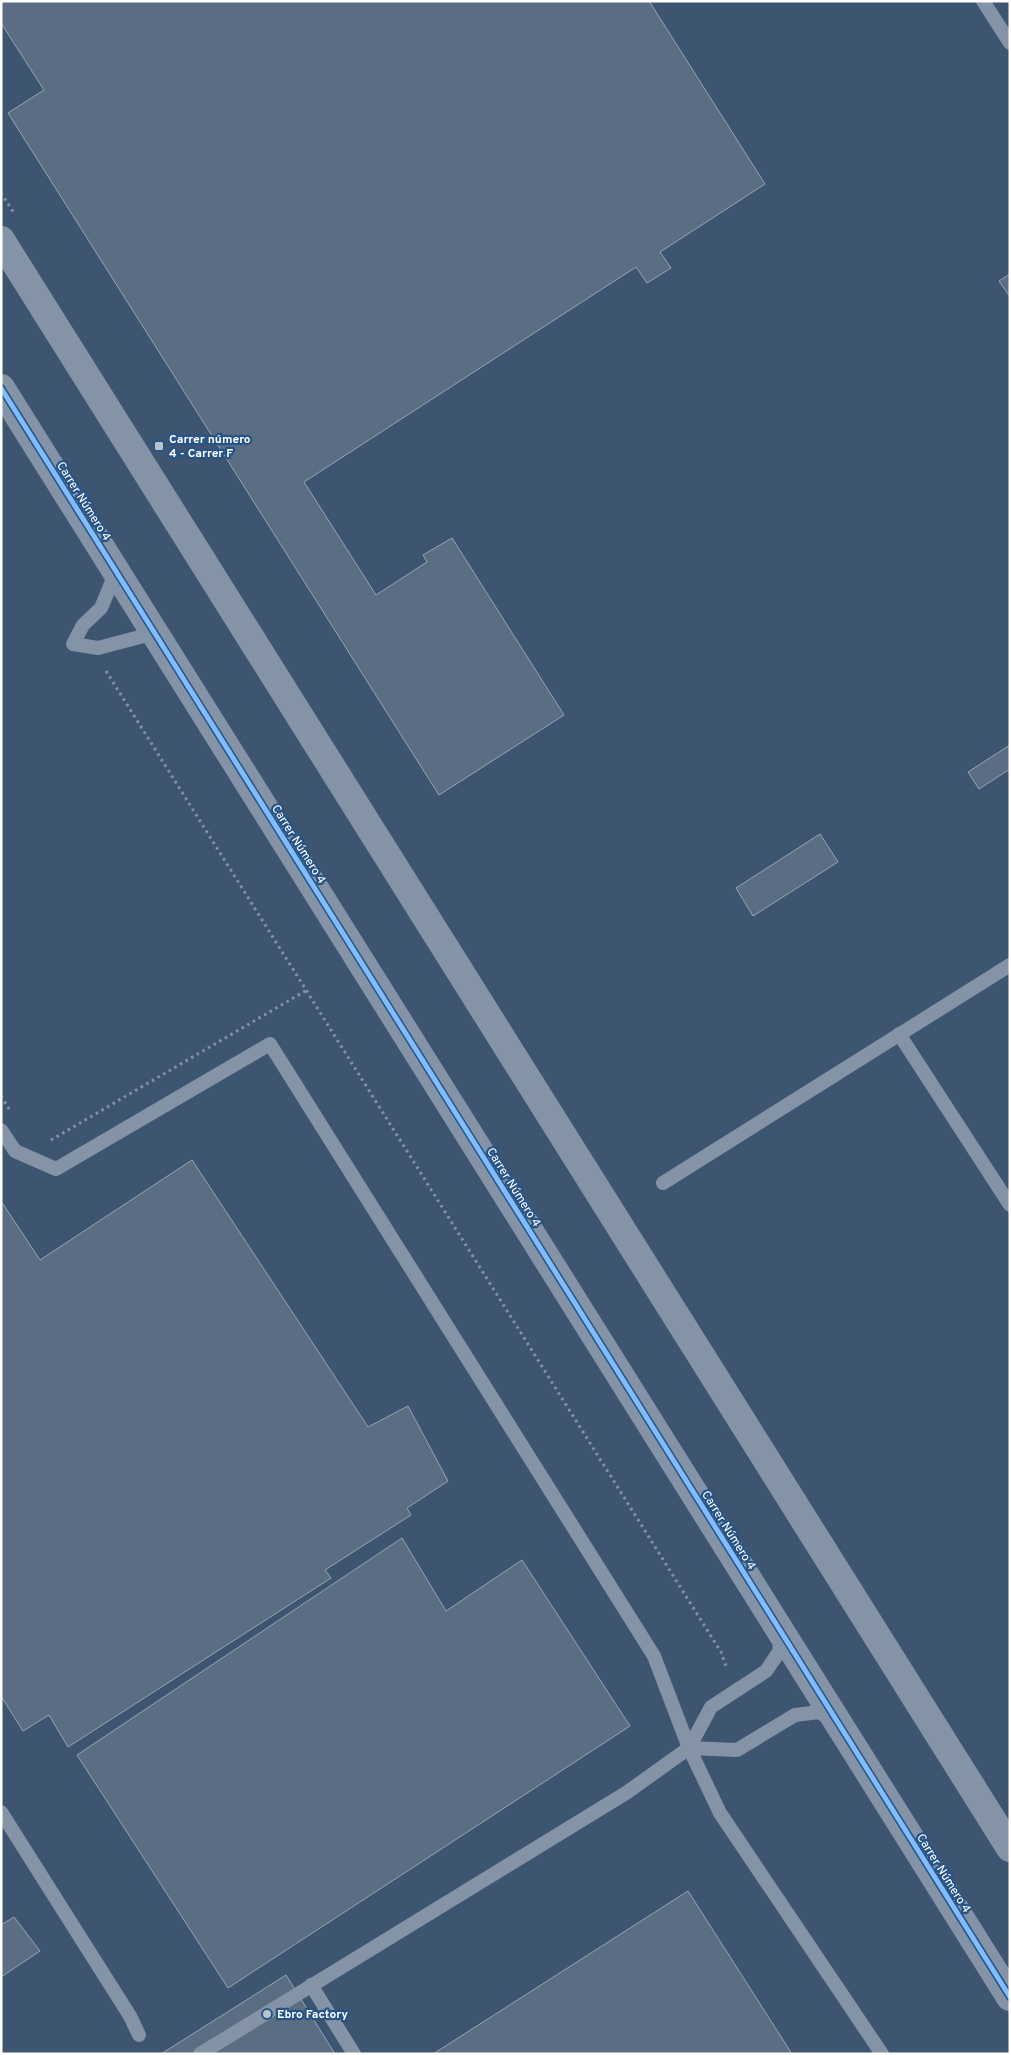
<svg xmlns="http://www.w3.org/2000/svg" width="1011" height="2055" font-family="Overpass,sans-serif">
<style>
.building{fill:#5a6d83;stroke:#97a5b4}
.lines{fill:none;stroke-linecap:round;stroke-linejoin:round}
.path{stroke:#8494a6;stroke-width:3;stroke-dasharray:2.5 4;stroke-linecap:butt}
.service{stroke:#8494a6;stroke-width:14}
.tertiary{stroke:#8494a6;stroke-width:28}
.cycleway-casing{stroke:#275486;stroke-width:8}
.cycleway{stroke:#80bcff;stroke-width:5}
.poi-dot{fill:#bbc4cd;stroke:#275486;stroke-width:2}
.labels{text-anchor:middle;stroke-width:4.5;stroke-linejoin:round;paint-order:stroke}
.poi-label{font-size:12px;font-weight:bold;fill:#fff;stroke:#275486;text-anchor:start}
.street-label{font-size:12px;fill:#fff;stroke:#275486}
</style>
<rect width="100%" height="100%" fill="#3d5570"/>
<!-- building -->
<g class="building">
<polygon points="1,1 649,1 765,184 660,252 671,268 647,283 636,267 304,482 376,595 427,562 423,555 452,538 564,715 439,795 8,113 44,90 1,23"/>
<polygon points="1010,274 1010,297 999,281"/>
<polygon points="1010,745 1010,769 979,789 968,772"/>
<polygon points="820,834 838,862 753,916 736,888"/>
<polygon points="192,1160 368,1427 408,1406 448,1481 407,1508 411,1515 325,1570 331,1578 68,1747 49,1715 23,1731 1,1696 1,1201 40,1260"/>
<polygon points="402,1538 446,1611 522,1560 630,1726 228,1988 77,1755"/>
<polygon points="688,1891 792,2054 433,2054"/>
<polygon points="14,1917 40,1951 1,1977 1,1925"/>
<polygon points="286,1975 335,2054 161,2054"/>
</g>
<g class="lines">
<!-- path -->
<g class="path">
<polyline points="1,193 14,213"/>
<polyline points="106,671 721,1652 727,1669"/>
<polyline points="1,1096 9,1109"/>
<polyline points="51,1140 307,990"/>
</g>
<!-- service -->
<g class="service">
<polyline points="983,1 1010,43"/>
<polyline points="116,572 101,608 83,625 73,644 98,648 155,633"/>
<polyline points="899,1034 1010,1205"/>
<polyline points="1,1130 15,1151 56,1169 270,1044 654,1656 689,1748 720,1813 882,2054"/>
<polyline points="663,1183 1010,965"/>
<polyline points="689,1748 737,1750 795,1715 819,1712 831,1720"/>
<polyline points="1,1812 130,2016 139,2035"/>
<polyline points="311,1985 354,2054"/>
<polyline points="200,2054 626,1793 689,1748 711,1707 766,1671 779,1652 781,1635"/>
</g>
<!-- tertiary -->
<g class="tertiary">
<polyline points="1,240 1010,1848"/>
<polyline points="1,388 1010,1997"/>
</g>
<!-- cycleway casing -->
<g class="cycleway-casing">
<polyline id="cycleway" points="1,388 1010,1997"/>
</g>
<!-- cycleway -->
<use href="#cycleway" class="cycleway"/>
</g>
<!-- markers -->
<g class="poi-dot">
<rect x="154" y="441" width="10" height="10" rx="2.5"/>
<circle cx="267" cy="2014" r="5"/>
</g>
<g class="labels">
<!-- poi labels -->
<g class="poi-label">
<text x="169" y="443">Carrer número<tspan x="169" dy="14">4 - Carrer F</tspan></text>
<text x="277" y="2018">Ebro Factory</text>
</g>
<!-- street labels -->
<g class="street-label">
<text transform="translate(84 501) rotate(58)" y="4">Carrer Número 4</text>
<text transform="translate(299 844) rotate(58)" y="4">Carrer Número 4</text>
<text transform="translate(514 1187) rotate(58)" y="4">Carrer Número 4</text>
<text transform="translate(729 1530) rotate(58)" y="4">Carrer Número 4</text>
<text transform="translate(944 1873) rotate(58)" y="4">Carrer Número 4</text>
</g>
</g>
<!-- border -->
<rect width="1011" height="2055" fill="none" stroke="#ffffff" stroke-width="5"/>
</svg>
